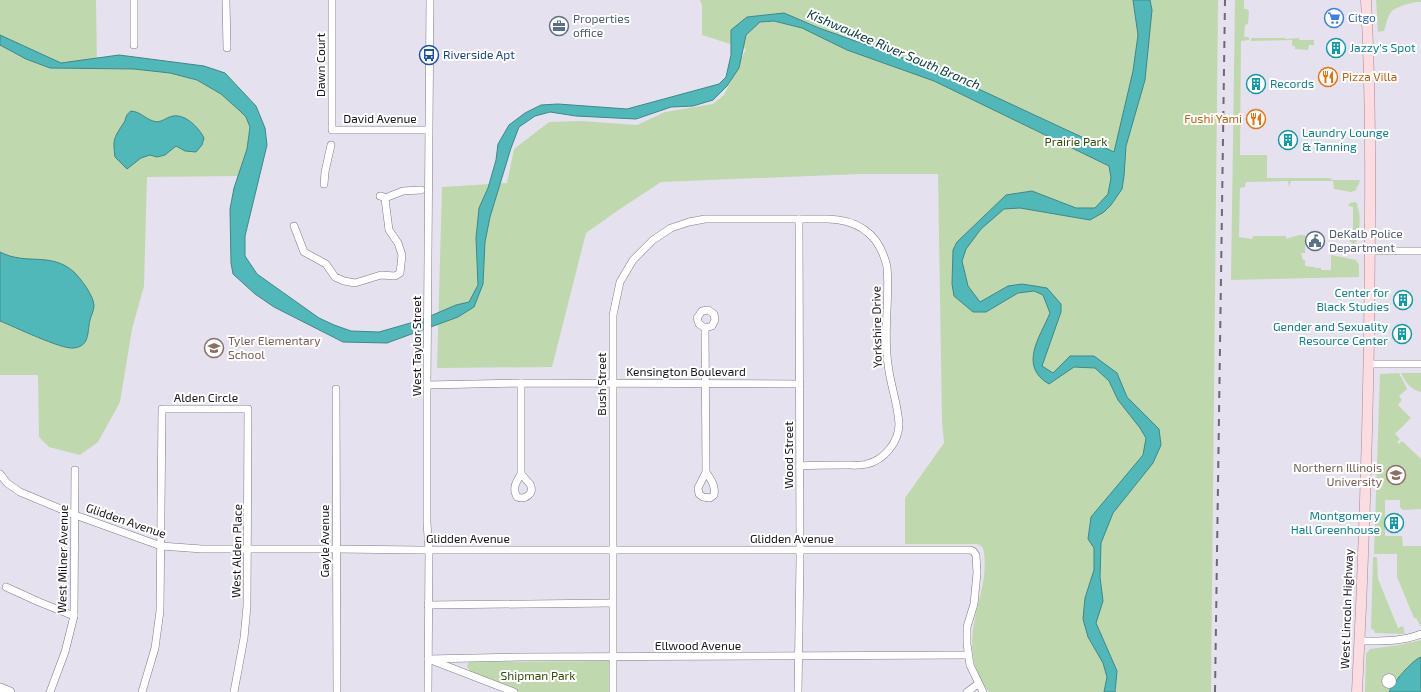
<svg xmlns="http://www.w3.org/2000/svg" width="1421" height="692" font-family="'Exo 2',sans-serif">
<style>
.green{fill:#c0d8ae}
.water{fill:#50b8b9;stroke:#3f8789}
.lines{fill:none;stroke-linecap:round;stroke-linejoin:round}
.street-casing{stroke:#7e7a86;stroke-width:8}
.secondary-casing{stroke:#7e7a86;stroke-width:10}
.primary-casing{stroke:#a9878e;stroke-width:11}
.street{stroke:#fff;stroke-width:7}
.secondary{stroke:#fff;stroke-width:9}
.primary{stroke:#fbdce1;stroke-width:10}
.rail{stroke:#6e6a73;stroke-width:2;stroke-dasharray:7 7;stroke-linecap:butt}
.labels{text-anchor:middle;stroke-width:4;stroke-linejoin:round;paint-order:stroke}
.shop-label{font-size:12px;fill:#366cbe;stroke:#fff;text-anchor:start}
.service-label{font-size:12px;fill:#4e5e75;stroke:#fff;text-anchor:start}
.culture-label{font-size:12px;fill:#0d838f;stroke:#fff;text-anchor:start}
.transit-label{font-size:12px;fill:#164399;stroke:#fff;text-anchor:start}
.street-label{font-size:12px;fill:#17151a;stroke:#fff}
.food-label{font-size:12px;fill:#c56008;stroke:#fff;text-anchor:start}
.park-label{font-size:12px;fill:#2f4e08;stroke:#fff}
.education-label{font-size:12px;fill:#785e54;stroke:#fff;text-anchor:start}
.water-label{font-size:13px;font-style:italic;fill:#033738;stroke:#fff}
</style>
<rect width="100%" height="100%" fill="#e6e1ee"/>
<!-- green -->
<g class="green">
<path d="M0,0H96L97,68C136,69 180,68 215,89C221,93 226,98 231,103C239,109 248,116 250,126C253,137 242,165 239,176L147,177L144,286L132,329L120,402L98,442L80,455L49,447L39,437L38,375H0Z"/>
<path d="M700,0H1218L1211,692H989C982,684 978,675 975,665C963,622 992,589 983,548L980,545L976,544H905V498L944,443L942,421L938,174H859L661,182L620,209L586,233L552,367L437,368L442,187L507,183L514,149L549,122L581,121L637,125L665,112L713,104L724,95L746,49L702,35V5Z"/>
<polygon points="1235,0 1244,0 1244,9 1247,9 1249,12 1248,24 1245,25 1244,37 1249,37 1249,40 1241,41 1240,155 1267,155 1267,178 1329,178 1333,180 1360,180 1359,184 1356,188 1357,190 1351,192 1334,189 1333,181 1291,181 1289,187 1288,181 1246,182 1245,187 1240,188 1239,237 1252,239 1253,236 1286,236 1286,239 1299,235 1305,235 1305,253 1301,253 1303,260 1305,260 1305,266 1314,267 1316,268 1321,268 1321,270 1331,270 1331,255 1356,260 1359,265 1359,277 1231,280"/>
<path d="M1376,0H1421V2C1414,1 1395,7 1391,12C1387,18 1386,25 1384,31L1378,32Z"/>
<polygon points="1251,38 1285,38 1286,39 1299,38 1300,42 1300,40 1314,40 1314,45 1309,45 1308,50 1295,49 1295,46 1292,46 1292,40 1251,41"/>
<path d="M1355,202L1358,204L1357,206C1362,215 1359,233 1356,243L1353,244L1349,240H1353V207L1348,206L1350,203Z"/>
<polygon points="1399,373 1407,389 1399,396 1402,400 1398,405 1411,418 1395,434 1400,439 1397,442 1399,444 1402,441 1421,459 1421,509 1403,510 1400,507 1400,500 1385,500 1385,536 1402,536 1403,546 1421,546 1421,627 1416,618 1414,618 1397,577 1397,554 1374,554 1380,374"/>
<path d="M1401,373H1421V392C1410,389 1406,383 1401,373Z"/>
<polygon points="1373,557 1377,557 1378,579 1398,628 1403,626 1405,634 1375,633 1374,630 1371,629"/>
<polygon points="1421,640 1421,692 1365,692 1366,657 1366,654 1370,649 1399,645"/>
<polygon points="609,661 610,692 519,692 471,673 467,666 469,662"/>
</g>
<!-- water -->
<g class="water">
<path d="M1133,0H1150L1152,10L1145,80L1126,146L1124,176L1122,189L1111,205L1104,212L1090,220L1020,208L1004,209L981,229L966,249L962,261L968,286L980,302L1008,286L1022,284L1047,288L1061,304V312L1042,366L1053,373L1070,356H1094L1117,373L1127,397L1159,429L1161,445L1153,463L1113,513L1101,543L1100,577L1103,601L1096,623L1117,671L1115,692H1104L1107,677L1103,663L1088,637L1083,619L1085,598L1094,570V548L1088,539L1091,517L1143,455L1146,438L1140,428L1118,400L1109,381L1095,368L1074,367L1049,384C1018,366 1040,337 1050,313L1043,295L1034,291L1018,293L986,312H973L954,296L952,284L953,250L957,242L1006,195L1032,191L1076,208H1095L1108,194L1111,178L1109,166L934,81L847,50L802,28L774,21L760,22L746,35L739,68L727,86L713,100L693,106L671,107L636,119L576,116L550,112L535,116L519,127L511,148L490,217L485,242L483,284L474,307L458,317L387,343L343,342L274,307L255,294L233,274L231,263L230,209L234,188L247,149L250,127L246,117L240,111L221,94L197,80L170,73L134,69L50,68L26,59L0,45V35L61,63L119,55L204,66L225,73L256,106L265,128L267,145L245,236V256L257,274L319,318L334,325L351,331L379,332L421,320L456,305L469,302L478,285L476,238L479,208L488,188L496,160L498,144L509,125L525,113L541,105L558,104L627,109L719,84L726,77L731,55V30L747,17L784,13L819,28L942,72L1114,152L1133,71L1138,35Z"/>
<path d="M131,111C141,112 144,118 153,121C161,124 166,117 173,116C186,114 199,128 204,138L202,145L196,152L185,151L176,146L165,155L157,157L150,155L141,158L127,169L115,157C113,140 113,139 123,124C127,119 124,116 131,111Z"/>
<path d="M0,252C27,266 50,251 74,272C81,279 94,296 94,306C94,310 91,316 90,320C87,333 90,346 74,348C62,350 13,326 0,321Z"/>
<path d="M1421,657V692H1389C1392,684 1412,660 1421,657Z"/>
</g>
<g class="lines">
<!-- street casing -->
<g class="street-casing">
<g id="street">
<polyline points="226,0 227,48"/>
<polyline points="332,0 332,130 428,130"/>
<polyline points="134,45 134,0"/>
<polyline points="324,184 325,172 331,145"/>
<polyline points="385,198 403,191 421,190"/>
<polyline points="294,226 304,252 326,264 335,277 344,281 355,283 381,275 395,276 400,273 402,255 398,243 389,230 385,199 384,197 380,196"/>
<polyline points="1370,251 1421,251"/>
<path d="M705,328L699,324L697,318L702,311L708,310L714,314L715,320L712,326L705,328L706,472L698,488L699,494L703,497L710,498L714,495C716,486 711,480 706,472"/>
<polyline points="1368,364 1421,364"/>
<path d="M521,383V474C516,482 512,488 517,497C525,500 535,494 530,484C527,481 524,477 521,474"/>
<polyline points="427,385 521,383 800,384"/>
<polyline points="336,389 337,692"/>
<polyline points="0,474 7,483 20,492 75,515 161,546 202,549 336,549 420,550 970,550 973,551 976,555 977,573 974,604 967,627 967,644 970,665 983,692"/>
<polyline points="6,587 39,602 74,616"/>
<polyline points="428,605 612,603"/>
<path d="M1360,641C1380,641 1402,642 1421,634"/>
<polyline points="428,659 521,657 968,655"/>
<polyline points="431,660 514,692"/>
<circle cx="1389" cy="681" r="3.5"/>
<polyline points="50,692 65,652 74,616 75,470"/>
<polyline points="142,692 155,648 160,611 162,409 248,409 247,606 244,638 234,692"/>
<polyline points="428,692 429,550 427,523 427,385 430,0"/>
<path d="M613,692V315L620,282L633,260L653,240L671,228L689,222L705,219H828C860,220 880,235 887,267C890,299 883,332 888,364C890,384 898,404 899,424C899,442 884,460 867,464C860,466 852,465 845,465C830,465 815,465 800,466"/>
<polyline points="798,692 800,559 799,219"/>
<polyline points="967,692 978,684"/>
</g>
</g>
<!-- secondary casing -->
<g class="secondary-casing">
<polyline id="secondary" points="0,688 10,692"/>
</g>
<!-- primary casing -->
<g class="primary-casing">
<path id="primary" d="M1357,692C1363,575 1367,458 1369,341C1370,227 1372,114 1366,0"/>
</g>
<!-- street -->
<use href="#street" class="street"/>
<!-- secondary -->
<use href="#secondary" class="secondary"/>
<!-- primary -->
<use href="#primary" class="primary"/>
<!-- rail -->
<polyline class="rail" points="1215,692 1225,0"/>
</g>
<!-- icons -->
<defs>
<g id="supermarket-ring" transform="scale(1)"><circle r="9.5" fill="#fff" stroke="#3f7fe0" stroke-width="1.5"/><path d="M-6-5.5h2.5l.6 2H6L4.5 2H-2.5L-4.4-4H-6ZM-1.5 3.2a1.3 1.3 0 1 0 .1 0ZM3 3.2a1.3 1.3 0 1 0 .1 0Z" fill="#3f7fe0"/></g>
<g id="office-ring" transform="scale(1)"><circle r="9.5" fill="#fff" stroke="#5c6f8a" stroke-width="1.5"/><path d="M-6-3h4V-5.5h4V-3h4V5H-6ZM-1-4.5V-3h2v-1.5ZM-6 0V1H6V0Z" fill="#5c6f8a"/></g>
<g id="building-ring" transform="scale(1)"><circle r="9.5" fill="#fff" stroke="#0f9aa8" stroke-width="1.5"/><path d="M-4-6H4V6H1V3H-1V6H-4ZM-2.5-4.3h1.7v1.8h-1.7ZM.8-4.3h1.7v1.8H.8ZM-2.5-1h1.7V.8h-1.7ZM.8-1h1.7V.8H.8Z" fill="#0f9aa8"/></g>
<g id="bus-ring" transform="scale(1)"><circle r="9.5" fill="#fff" stroke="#1a4fb4" stroke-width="1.5"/><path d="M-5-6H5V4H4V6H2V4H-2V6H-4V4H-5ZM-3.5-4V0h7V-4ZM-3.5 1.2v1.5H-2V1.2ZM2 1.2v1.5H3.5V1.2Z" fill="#1a4fb4"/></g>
<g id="restaurant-ring" transform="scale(1)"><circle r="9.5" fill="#fff" stroke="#e8710a" stroke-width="1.5"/><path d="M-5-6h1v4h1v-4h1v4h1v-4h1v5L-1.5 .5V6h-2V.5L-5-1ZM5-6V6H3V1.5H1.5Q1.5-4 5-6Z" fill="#e8710a"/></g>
<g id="civic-ring" transform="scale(1)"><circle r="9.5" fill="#fff" stroke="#5c6f8a" stroke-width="1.5"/><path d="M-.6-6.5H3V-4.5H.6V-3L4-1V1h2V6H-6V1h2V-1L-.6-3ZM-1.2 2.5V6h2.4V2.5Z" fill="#5c6f8a"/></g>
<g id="school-ring" transform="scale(1)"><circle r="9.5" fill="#fff" stroke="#8d6e63" stroke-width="1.5"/><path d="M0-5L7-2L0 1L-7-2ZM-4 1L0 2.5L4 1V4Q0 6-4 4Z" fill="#8d6e63"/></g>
<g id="university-ring" transform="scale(1)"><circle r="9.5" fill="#fff" stroke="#8d6e63" stroke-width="1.5"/><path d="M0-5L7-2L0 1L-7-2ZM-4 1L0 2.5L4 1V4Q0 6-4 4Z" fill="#8d6e63"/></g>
</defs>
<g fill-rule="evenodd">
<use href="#supermarket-ring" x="1334" y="18"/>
<use href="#office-ring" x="559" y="26"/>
<use href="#building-ring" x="1336" y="48"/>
<use href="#bus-ring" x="429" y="55"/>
<use href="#restaurant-ring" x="1328" y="77"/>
<use href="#building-ring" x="1256" y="84"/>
<use href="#restaurant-ring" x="1256" y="119"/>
<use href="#building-ring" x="1288" y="140"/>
<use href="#civic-ring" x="1315" y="241"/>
<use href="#building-ring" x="1403" y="300"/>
<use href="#building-ring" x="1402" y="334"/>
<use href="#school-ring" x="214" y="348"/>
<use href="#university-ring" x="1396" y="475"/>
<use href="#building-ring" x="1394" y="523"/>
</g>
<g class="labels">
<!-- shop labels -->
<g class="shop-label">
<text x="1348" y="22">Citgo</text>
</g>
<!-- service labels -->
<g class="service-label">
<text x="573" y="23">Properties<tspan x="573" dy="14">office</tspan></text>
<text x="1329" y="238">DeKalb Police<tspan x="1329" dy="14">Department</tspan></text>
</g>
<!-- culture labels -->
<g class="culture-label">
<text x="1350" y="52">Jazzy's Spot</text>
<text x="1270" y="88">Records</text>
<text x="1302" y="137">Laundry Lounge<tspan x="1302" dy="14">&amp; Tanning</tspan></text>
<text x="1389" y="297" text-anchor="end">Center for<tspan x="1389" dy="14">Black Studies</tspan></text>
<text x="1388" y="331" text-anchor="end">Gender and Sexuality<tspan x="1388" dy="14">Resource Center</tspan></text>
<text x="1380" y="520" text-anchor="end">Montgomery<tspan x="1380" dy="14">Hall Greenhouse</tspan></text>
</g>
<!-- transit labels -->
<g class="transit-label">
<text x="443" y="59">Riverside Apt</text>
</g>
<!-- street labels -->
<g class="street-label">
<text transform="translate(321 65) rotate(-90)" y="4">Dawn Court</text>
<text x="380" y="123">David Avenue</text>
<text transform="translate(877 327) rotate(-91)" y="4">Yorkshire Drive</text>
<text transform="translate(417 346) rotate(-90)" y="4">West Taylor Street</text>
<text x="686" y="376">Kensington Boulevard</text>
<text transform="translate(602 384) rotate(-90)" y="4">Bush Street</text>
<text x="206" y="402">Alden Circle</text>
<text transform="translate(789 455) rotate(-90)" y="4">Wood Street</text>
<text transform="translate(126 521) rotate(19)" y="4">Glidden Avenue</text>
<text x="468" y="543">Glidden Avenue</text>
<text x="792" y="543">Glidden Avenue</text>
<text transform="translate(325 541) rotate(-90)" y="4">Gayle Avenue</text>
<text transform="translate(237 551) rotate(-89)" y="4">West Alden Place</text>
<text transform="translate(63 559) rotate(-89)" y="4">West Milner Avenue</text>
<text transform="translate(1347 609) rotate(-88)" y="4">West Lincoln Highway</text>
<text x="698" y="650">Ellwood Avenue</text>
</g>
<!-- food labels -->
<g class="food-label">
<text x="1342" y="81">Pizza Villa</text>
<text x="1242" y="123" text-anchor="end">Fushi Yami</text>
</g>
<!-- park labels -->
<g class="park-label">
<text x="1076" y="146">Prairie Park</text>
<text x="538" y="680">Shipman Park</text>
</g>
<!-- education labels -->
<g class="education-label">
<text x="228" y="345">Tyler Elementary<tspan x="228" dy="14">School</tspan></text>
<text x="1382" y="472" text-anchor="end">Northern Illinois<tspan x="1382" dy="14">University</tspan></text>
</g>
<!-- water labels -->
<g class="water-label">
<text transform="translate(894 49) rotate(23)" y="5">Kishwaukee River South Branch</text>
</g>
</g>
</svg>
